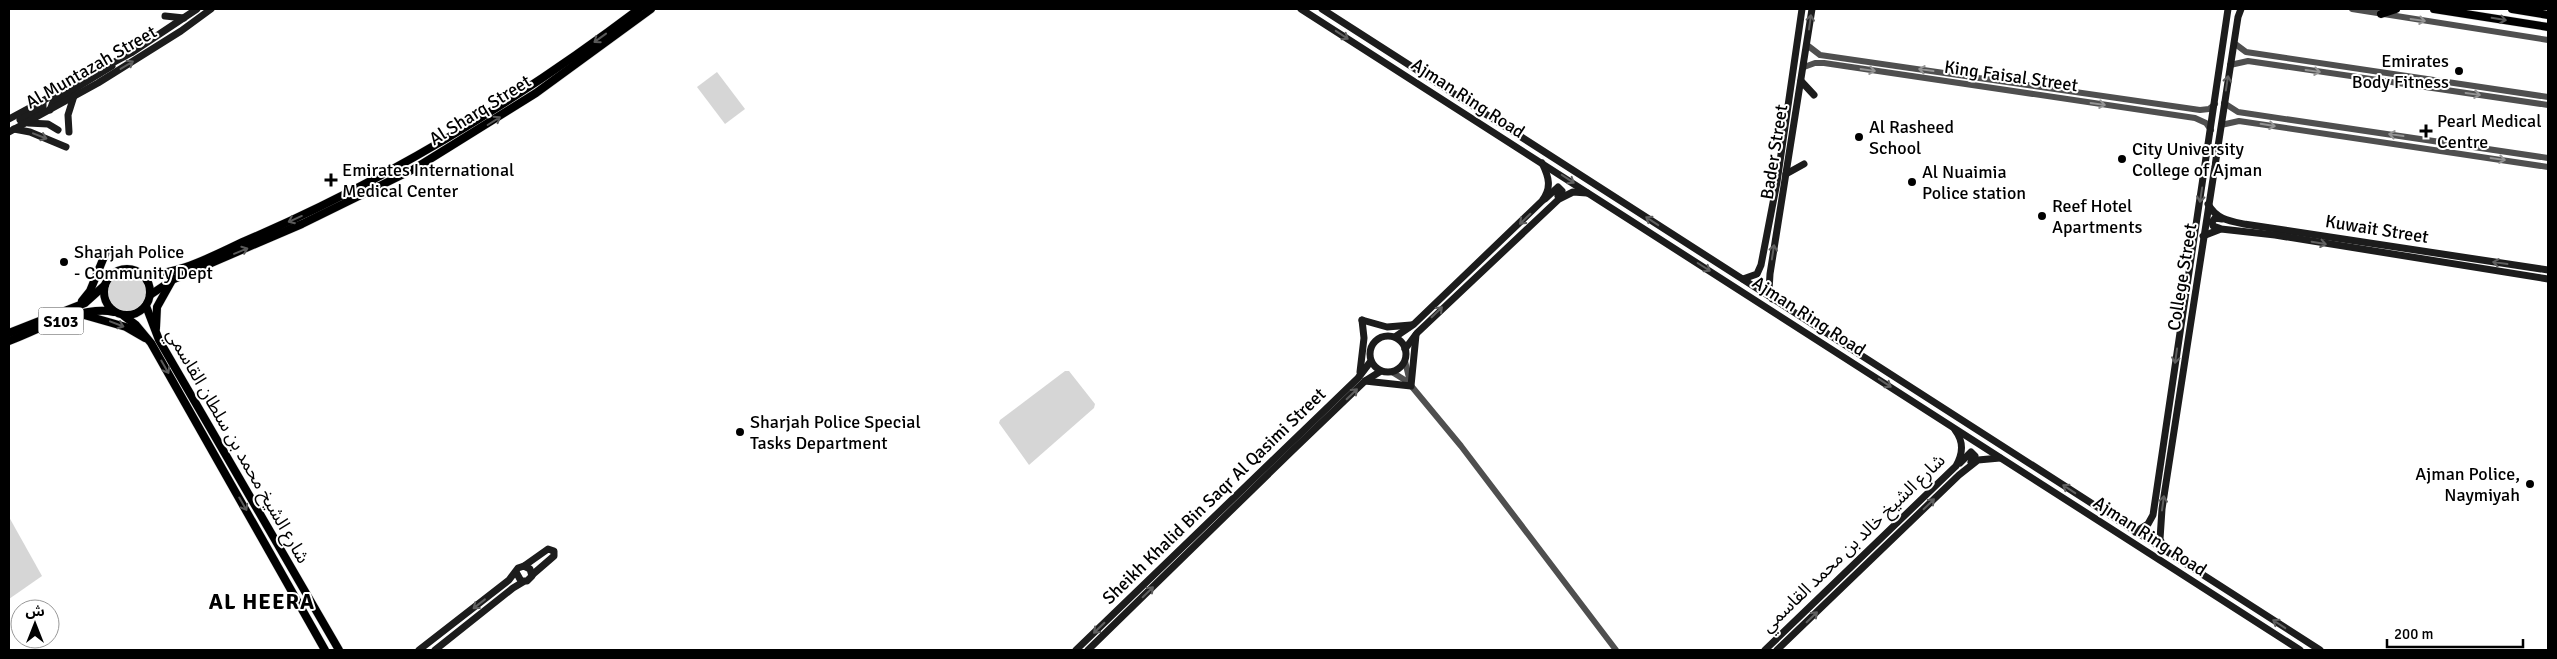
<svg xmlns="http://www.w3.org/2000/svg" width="2557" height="659" font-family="Signika,'Noto Sans Arabic',sans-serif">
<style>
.green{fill:#d6d6d6}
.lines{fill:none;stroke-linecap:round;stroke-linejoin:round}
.primary-casing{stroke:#dbdbdb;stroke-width:9}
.tertiary{stroke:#4f4f4f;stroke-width:6}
.secondary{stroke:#1c1c1c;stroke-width:7}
.primary{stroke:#000;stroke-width:8}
.oneway{stroke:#595959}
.oneway2{stroke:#959595}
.oneway3{stroke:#606060}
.poi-dot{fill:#000;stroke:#fff;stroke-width:2}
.labels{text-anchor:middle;stroke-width:4;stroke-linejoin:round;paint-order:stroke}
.shield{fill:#fff;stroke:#4c4c4c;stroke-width:1}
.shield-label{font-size:16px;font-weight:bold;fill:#000}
.poi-label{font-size:18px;fill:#000;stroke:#fff;text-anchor:start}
.street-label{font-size:18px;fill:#000;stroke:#fff}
.district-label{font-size:22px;font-weight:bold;letter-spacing:1px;fill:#000;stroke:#fff}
</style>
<rect width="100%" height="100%" fill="#fff"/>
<!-- green -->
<g class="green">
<polygon points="717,72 745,109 725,124 697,87"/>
<circle cx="128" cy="292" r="20"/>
<polygon points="1065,371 1069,371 1095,404 1094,408 1029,465 999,423 1000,420"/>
<polygon points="9,517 42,576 9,599"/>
</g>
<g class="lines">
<!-- primary casing -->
<g class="primary-casing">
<g id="primary">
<polyline points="2434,9 2548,27"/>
<polyline points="2512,9 2548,15"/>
<polyline points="2381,14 2396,9"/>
<circle cx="127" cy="292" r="23"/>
<path d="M141,274C176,277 214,255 245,241C387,180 516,102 639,9"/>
<polyline points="150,295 174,279 302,224 414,169 536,93 651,9"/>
<polyline points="82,301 90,291 106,252"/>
<polyline points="146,306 159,340 339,650"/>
<polyline points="84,315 126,327 145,338"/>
<polyline points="124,316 136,325 151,343 325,650"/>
<polyline points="156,328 157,307 171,282"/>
<polyline points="9,333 85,303 105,285"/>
<path d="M9,341C38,330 82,305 114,312"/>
</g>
</g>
<!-- tertiary -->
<g class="tertiary">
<polyline points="2352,9 2548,40"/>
<polyline points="2234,43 2246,52 2548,97"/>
<polyline points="1807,45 1820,55 2200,110 2209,109 2215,104"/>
<polyline points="2230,65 2248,61 2548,105"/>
<polyline points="1804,67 1815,63 1824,63 2195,118 2206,123 2211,130"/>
<polyline points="2224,103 2238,112 2548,158"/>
<polyline points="2221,125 2239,121 2548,167"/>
<polyline points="1405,361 1410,382"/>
<polyline points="1392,372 1408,382 1461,446 1616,650"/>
</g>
<!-- secondary -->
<g class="secondary">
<polyline points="1301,9 2300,650"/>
<polyline points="1322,9 2320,650"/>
<polyline points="165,16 184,18"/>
<polyline points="1801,81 1814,95"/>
<polyline points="50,110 53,102 112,66"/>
<polyline points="9,119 131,53 197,9"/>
<polyline points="20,120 43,107 43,102 40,101"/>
<polyline points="28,123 48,124 58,130"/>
<polyline points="14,129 30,132 66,147"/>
<polyline points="9,132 98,83 181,31 211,9"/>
<polyline points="69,132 68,115 74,96"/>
<polyline points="1786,174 1804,164"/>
<polyline points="1545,199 1558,187 1562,191 1558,196"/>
<path d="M2208,204C2216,219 2229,221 2244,224L2548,270"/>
<polyline points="2219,228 2213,226 2212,222 2215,218 2222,219"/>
<polyline points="2203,236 2221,229 2275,235 2548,279"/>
<polyline points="1743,279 1757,274 1761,265 1777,182 1802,9"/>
<polyline points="1772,299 1769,290 1770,274 1812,9"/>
<polyline points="1362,320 1387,327 1411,325"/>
<circle cx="1388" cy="354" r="18"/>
<path d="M1395,337L1414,324L1542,201C1552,188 1549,177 1542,163"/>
<polyline points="1405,349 1417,333 1559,199 1573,192 1587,193"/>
<polyline points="1360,372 1364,338 1362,320"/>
<polyline points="1365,381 1411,386 1416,335"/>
<polyline points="1960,463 1971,452 1975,456 1971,462"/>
<polyline points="2135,532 2148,524 2153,515 2228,9"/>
<polyline points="2165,550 2160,539 2162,509 2238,17 2241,9"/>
<polyline points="524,566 548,549 554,551 554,556 532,575"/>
<polyline points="419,650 509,580 518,568 524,566 530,569 532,576 527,581 521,581 516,572"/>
<polyline points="435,650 513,588 523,582"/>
<polyline points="1076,650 1358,378 1371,361"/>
<polyline points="1088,650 1292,451 1365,381 1381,371"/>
<path d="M1765,650L1956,466C1963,453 1964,442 1955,430"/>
<polyline points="1777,650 1959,475 1978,460 2000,458"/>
</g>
<!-- primary -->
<use href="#primary" class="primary"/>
</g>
<!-- one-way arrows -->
<defs><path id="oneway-shaft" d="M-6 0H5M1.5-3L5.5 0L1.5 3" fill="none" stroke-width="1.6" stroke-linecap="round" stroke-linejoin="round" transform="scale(1.25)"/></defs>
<g class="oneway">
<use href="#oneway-shaft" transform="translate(2499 19) rotate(9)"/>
<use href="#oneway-shaft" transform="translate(600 38) rotate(144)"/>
<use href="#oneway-shaft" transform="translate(494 121) rotate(-32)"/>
<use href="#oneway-shaft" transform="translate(295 219) rotate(156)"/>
<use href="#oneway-shaft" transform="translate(241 251) rotate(-22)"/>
<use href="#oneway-shaft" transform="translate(117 324) rotate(21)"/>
<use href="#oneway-shaft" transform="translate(165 367) rotate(60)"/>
<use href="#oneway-shaft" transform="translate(243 504) rotate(60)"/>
</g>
<g class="oneway2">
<use href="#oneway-shaft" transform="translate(2418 20) rotate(8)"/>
<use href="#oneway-shaft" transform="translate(1868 70) rotate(8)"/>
<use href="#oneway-shaft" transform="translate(1926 70) rotate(-172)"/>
<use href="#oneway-shaft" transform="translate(2313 71) rotate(8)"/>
<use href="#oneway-shaft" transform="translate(2473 94) rotate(8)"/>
<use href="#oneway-shaft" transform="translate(2098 104) rotate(8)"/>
<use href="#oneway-shaft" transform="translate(2268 125) rotate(9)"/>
<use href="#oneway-shaft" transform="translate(2396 135) rotate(-172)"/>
<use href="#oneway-shaft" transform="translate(2498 159) rotate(8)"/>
</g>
<g class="oneway3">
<use href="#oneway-shaft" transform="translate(1810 22) rotate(-82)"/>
<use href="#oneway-shaft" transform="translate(1342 35) rotate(33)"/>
<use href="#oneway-shaft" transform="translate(127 65) rotate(-31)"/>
<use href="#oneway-shaft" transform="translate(2227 83) rotate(-81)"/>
<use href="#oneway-shaft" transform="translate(40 136) rotate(21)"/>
<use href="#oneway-shaft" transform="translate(1568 179) rotate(33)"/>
<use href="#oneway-shaft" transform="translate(2201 195) rotate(99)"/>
<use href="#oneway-shaft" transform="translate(1525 219) rotate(136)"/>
<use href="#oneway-shaft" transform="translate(1652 221) rotate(-147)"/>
<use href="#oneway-shaft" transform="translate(2319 243) rotate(10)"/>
<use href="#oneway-shaft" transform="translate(1773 252) rotate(-81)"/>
<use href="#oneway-shaft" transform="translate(2500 263) rotate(-172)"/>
<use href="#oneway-shaft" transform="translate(1704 267) rotate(32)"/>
<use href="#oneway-shaft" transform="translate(1437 312) rotate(-44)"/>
<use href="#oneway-shaft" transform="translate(2176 356) rotate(98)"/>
<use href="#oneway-shaft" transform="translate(1885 383) rotate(33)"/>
<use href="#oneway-shaft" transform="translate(1352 394) rotate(-44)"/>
<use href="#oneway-shaft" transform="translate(2069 489) rotate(-147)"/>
<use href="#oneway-shaft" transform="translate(2163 503) rotate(-82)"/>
<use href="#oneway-shaft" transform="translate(1929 504) rotate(-44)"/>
<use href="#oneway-shaft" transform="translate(1148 592) rotate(-44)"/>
<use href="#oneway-shaft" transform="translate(479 604) rotate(142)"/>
<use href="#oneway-shaft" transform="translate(1812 617) rotate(-44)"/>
<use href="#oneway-shaft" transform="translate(2279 624) rotate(-147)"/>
<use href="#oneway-shaft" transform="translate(1099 628) rotate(136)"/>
</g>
<!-- markers -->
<g class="poi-dot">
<circle cx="2459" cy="71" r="5"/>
<path d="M2423.5 123.5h5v5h5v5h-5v5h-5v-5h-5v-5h5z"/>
<circle cx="1859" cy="137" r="5"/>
<circle cx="2122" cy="159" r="5"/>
<path d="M328.5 172.5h5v5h5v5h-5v5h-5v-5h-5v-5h5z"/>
<circle cx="1912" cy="182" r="5"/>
<circle cx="2042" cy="216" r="5"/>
<circle cx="64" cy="262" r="5"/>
<circle cx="740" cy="432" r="5"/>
<circle cx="2530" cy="484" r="5"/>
</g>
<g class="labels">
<!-- shield labels -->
<rect class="shield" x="38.5" y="307.5" width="45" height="27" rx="4"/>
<g class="shield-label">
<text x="61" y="327">S103</text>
</g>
<!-- poi labels -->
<g class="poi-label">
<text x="2449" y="67" text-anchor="end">Emirates<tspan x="2449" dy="21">Body Fitness</tspan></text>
<text x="2437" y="127">Pearl Medical<tspan x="2437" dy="21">Centre</tspan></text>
<text x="1869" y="133">Al Rasheed<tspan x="1869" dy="21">School</tspan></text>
<text x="2132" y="155">City University<tspan x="2132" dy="21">College of Ajman</tspan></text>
<text x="342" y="176">Emirates International<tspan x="342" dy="21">Medical Center</tspan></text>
<text x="1922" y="178">Al Nuaimia<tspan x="1922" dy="21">Police station</tspan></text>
<text x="2052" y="212">Reef Hotel<tspan x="2052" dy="21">Apartments</tspan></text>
<text x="74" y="258">Sharjah Police<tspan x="74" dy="21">- Community Dept</tspan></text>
<text x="750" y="428">Sharjah Police Special<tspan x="750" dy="21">Tasks Department</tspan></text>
<text x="2520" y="480" text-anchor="end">Ajman Police,<tspan x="2520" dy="21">Naymiyah</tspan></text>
</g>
<!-- street labels -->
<g class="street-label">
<text transform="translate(91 67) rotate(-30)" y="6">Al Muntazah Street</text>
<text transform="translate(2011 76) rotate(8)" y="6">King Faisal Street</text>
<text transform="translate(1468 98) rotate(33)" y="6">Ajman Ring Road</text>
<text transform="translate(480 110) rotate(-32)" y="6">Al Sharq Street</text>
<text transform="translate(1774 152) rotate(-81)" y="6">Bader Street</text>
<text transform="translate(2377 229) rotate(9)" y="6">Kuwait Street</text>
<text transform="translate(2182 277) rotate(-81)" y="6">College Street</text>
<text transform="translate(1809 316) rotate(33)" y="6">Ajman Ring Road</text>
<text transform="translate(238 446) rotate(60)" y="6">شارع الشيخ محمد بن سلطان القاسمي</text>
<text transform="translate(1214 496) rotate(-44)" y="6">Sheikh Khalid Bin Saqr Al Qasimi Street</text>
<text transform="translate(2150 536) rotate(33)" y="6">Ajman Ring Road</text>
<text transform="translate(1853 543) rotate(-44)" y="6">شارع الشيخ خالد بن محمد القاسمي</text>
</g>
<!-- district labels -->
<g class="district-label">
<text x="262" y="609">AL HEERA</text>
</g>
</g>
<!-- border -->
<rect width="2557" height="659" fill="none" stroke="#000000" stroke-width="20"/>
<!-- north arrow -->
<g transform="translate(35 624)"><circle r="24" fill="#ffffff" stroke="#999999"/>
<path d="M0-4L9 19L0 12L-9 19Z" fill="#000000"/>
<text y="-8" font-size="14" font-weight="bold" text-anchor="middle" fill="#000000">ش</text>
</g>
<!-- scale -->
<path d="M2387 639v8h136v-8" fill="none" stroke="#000000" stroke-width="2.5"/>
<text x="2394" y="639" font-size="15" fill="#000000" stroke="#ffffff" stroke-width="4" paint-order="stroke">200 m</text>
</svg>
